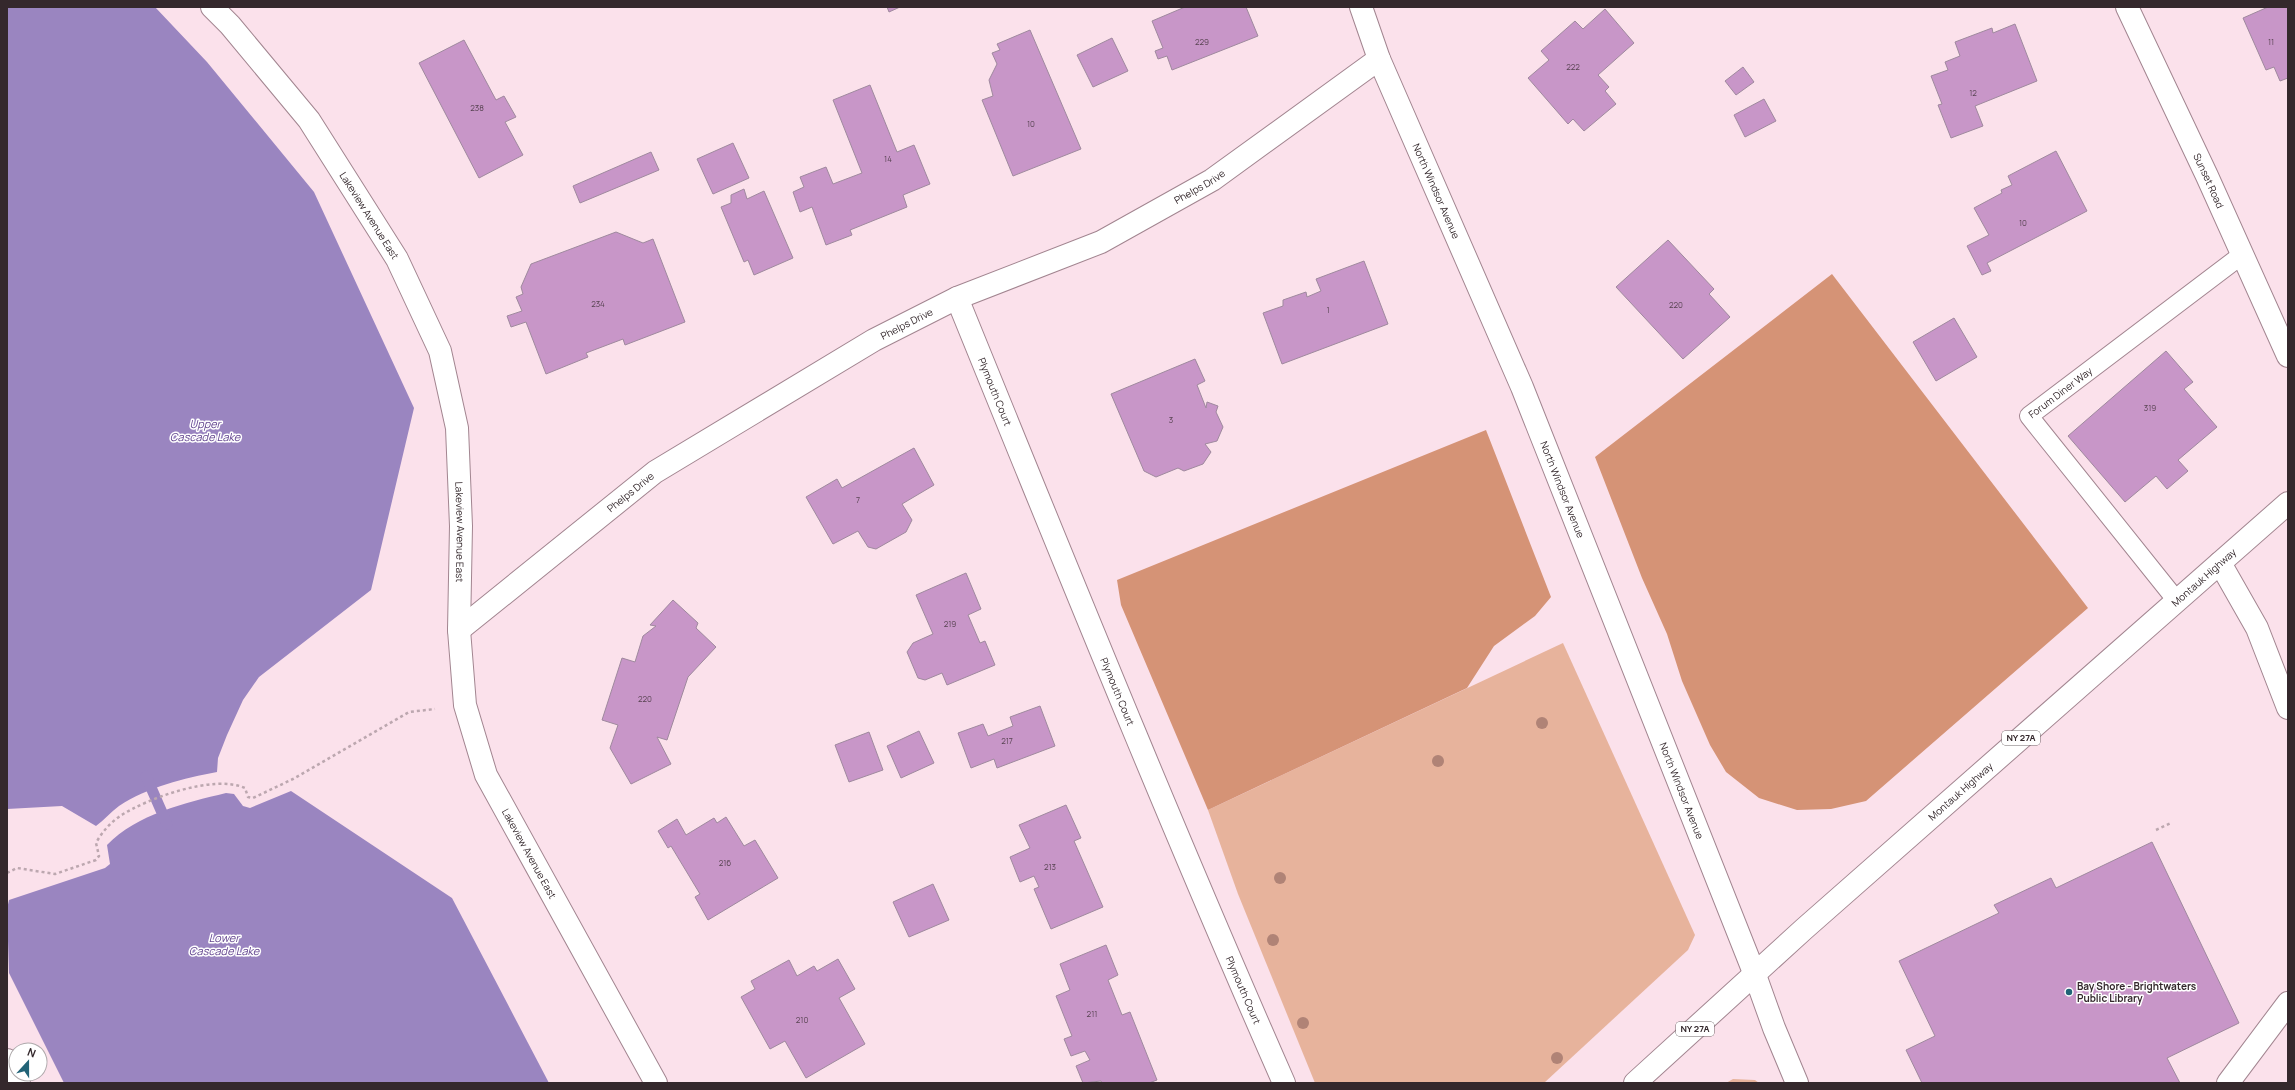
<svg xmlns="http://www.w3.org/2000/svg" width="2295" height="1090" font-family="Manrope,sans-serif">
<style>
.green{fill:#e7b39c}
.forest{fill:#d59376}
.water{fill:#9a85c0}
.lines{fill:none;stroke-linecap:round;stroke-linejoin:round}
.stream{stroke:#9a85c0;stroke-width:11}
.building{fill:#c896c8;stroke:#9f899e}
.lane-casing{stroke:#a28590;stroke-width:20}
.street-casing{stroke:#a28590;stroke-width:24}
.primary-casing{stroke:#a28590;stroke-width:24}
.path{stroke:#bca7af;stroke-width:2.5;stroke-dasharray:3 3;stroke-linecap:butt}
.lane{stroke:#fff;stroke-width:18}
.street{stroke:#fff;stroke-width:22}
.primary{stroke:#fff;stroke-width:22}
.tree{fill:#b08376}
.poi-dot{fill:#216377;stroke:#fff;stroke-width:1.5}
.labels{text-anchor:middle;stroke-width:3;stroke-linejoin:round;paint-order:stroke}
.number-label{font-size:8px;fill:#594453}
.shield{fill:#fff;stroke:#71686b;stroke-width:1}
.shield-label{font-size:9px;font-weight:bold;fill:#34282c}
.street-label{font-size:10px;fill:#34282c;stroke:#fff}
.poi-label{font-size:10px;font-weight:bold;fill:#34282c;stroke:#fff;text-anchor:start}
.water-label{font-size:11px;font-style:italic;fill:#63458f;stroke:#fff}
</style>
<rect width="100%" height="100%" fill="#fbe1eb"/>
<!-- green -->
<g class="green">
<polygon points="1563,643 1695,935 1688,950 1544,1083 1315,1083 1238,894 1208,810"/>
<polygon points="1733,1079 1755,1080 1759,1083 1726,1083"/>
</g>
<!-- forest -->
<g class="forest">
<polygon points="1832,274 2088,608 1866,801 1831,809 1797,810 1759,798 1726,772 1710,745 1682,681 1667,634 1642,578 1595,457"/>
<polygon points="1486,430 1551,597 1535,616 1494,646 1467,688 1208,810 1121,605 1117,580"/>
</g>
<!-- water -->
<g class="water">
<path d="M7,7H155L207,62L314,192L414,408L371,590L259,677L243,700L227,735L218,758L217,772C184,778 148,787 119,806C111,812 104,820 96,826L62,806L7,809Z"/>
<path d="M291,791L452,898L549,1083H64L9,973L7,909L9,900L105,868L110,864L107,845C137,814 185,803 226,793L234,794L243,806L250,808Z"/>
</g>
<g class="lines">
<!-- stream -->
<polyline class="stream" points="146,776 167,824"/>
</g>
<!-- building -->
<g class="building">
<polygon points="887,7 900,7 889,12"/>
<polygon points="1185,7 1246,7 1258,36 1172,70 1167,56 1158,59 1155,51 1163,48 1152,21"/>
<polygon points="2268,7 2288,7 2288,78 2280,81 2274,67 2266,70 2243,18"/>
<polygon points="1605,9 1634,43 1598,75 1609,87 1605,91 1616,104 1584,131 1573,119 1568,124 1528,78 1549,60 1541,51 1575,21 1583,29"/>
<polygon points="2015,24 2037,81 1975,106 1983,126 1951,138 1938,105 1942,104 1931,76 1948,70 1945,62 1960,56 1955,42 1992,28 1993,33"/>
<polygon points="1030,30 1081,149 1013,176 982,100 993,96 989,80 997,64 992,53 1000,50 997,44"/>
<polygon points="1112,38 1128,71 1093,87 1077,55"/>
<polygon points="464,40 496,100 504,96 516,117 505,122 523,155 479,178 419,63"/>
<polygon points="1743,67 1754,82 1736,95 1725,81"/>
<polygon points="870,85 897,152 914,145 930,184 903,195 907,207 850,230 852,235 826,245 812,207 800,212 793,192 804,187 800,177 826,167 833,184 862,173 833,100"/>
<polygon points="1764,99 1776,121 1745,137 1734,115"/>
<polygon points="733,143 749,178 713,194 697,159"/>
<polygon points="2056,151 2087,211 1987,263 1991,271 1982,275 1967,246 1989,235 1974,208 2002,193 2001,190 2012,185 2008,176"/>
<polygon points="651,152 659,170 580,203 573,186"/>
<polygon points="744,189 747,199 764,191 793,258 754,275 748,260 744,262 721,207 731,203 731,195"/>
<polygon points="616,232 643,243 653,239 685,322 625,345 623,339 586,353 588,357 546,374 526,322 511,327 507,316 522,311 516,297 523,294 521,287 531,264"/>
<polygon points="1668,240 1714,289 1709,294 1730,317 1683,359 1616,287"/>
<polygon points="1364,261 1388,324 1282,364 1263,313 1283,306 1283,300 1306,292 1307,297 1321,291 1316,279"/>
<polygon points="1954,318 1977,357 1936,381 1913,342"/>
<polygon points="2166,351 2193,382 2184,389 2217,427 2178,460 2188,471 2167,489 2156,476 2125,502 2068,436"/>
<polygon points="1195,359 1205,381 1197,385 1206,408 1207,402 1218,406 1216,412 1223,427 1217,441 1205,444 1211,452 1203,464 1184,471 1178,468 1156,477 1144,471 1111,394"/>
<polygon points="914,448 934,485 902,504 912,520 906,532 876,549 868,547 858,531 833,544 806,497 837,479 842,488"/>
<polygon points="966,573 981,609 968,615 980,643 985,641 995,665 947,685 942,673 925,680 918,678 907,652 913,643 933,634 916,595"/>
<polygon points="673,600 698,623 696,628 716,647 688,677 667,740 657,737 671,764 631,784 610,748 618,725 602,720 622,658 635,662 643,636 656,626 650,625"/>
<polygon points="1040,706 1055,746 997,768 994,759 971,768 958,733 983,724 988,736 1013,726 1010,717"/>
<polygon points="919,731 934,763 901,778 887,746"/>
<polygon points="869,732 883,770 849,782 835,745"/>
<polygon points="1066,805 1081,838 1074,841 1103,907 1051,929 1034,889 1039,887 1034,876 1020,882 1010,857 1030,848 1019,825"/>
<polygon points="726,817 744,846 755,840 778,878 708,920 695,897 700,894 671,846 668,848 658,831 677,819 686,835 714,818 717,823"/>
<polygon points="2152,842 2239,1023 2167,1058 2180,1083 1922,1083 1906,1050 1935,1036 1899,961 1999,913 1994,905 2051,878 2056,888"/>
<polygon points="933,884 949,920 909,937 893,902"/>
<polygon points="1106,945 1118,975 1108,980 1122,1015 1130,1012 1157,1080 1149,1083 1102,1083 1101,1081 1083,1083 1076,1066 1090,1060 1085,1051 1071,1056 1064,1039 1072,1036 1056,996 1070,990 1060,964"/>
<polygon points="838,959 855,989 839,998 865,1044 806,1078 785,1041 770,1049 741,997 755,989 751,981 789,960 797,976 814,966 817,971"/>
</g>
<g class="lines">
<!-- lane casing -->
<g class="lane-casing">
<g id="lane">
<path id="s1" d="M2177,601L2029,416L2243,254"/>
</g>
</g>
<!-- street casing -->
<g class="street-casing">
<g id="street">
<path id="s2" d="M212,7L230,25L309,120L397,259L440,351L457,428L461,526L459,630L465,705L486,775L656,1083"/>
<path id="s3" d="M1361,7L1379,59L1522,387L1755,975L1774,1028L1797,1083"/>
<path id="s4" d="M2127,7L2207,176L2288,356"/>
<path id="s5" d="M957,298C1064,561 1170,824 1284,1083"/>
<polyline points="2220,563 2257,628 2288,708"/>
<path id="s6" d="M459,630L655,472L874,340L957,298L1101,242L1212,180L1379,59"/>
<polyline points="7,1060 19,1083"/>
<polyline points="2228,1083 2288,1003"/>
</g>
</g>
<!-- primary casing -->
<g class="primary-casing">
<g id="primary">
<path id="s7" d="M1635,1083L1804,929L2288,503"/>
</g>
</g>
<!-- path -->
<g class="path">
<polyline points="2156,830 2171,823"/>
<path d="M7,873L17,868L55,874L96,860L99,856L96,843C102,832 110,823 120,816C148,798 214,774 245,788L248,797L253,798L293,779L409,712L435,709"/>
</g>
<!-- lane -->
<use href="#lane" class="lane"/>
<!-- street -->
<use href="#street" class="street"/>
<!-- primary -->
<use href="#primary" class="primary"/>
</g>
<!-- trees -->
<g class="tree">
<circle cx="1542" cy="723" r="6"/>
<circle cx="1438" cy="761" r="6"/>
<circle cx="1280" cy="878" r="6"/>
<circle cx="1273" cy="940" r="6"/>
<circle cx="1303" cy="1023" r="6"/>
<circle cx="1557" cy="1058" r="6"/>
</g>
<!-- markers -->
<circle class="poi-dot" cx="2069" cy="992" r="4"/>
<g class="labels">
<!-- number labels -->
<g class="number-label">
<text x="1202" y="45">229</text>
<text x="2271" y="45">11</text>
<text x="1573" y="70">222</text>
<text x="1973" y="96">12</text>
<text x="477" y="111">238</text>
<text x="1031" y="127">10</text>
<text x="888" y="162">14</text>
<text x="2023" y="226">10</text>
<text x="598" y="307">234</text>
<text x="1676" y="308">220</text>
<text x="1328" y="313">1</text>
<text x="2150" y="411">319</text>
<text x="1171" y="423">3</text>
<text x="858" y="503">7</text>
<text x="950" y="627">219</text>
<text x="645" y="702">220</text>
<text x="1007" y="744">217</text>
<text x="725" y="866">216</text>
<text x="1050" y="870">213</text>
<text x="1092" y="1017">211</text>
<text x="802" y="1023">210</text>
</g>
<!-- shield labels -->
<g class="shield">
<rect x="2002" y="731" width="38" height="14" rx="3"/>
<rect x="1676" y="1022" width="38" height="14" rx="3"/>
</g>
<g class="shield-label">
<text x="2021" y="741">NY 27A</text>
<text x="1695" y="1032">NY 27A</text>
</g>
<!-- street labels -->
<g class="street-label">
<text dy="4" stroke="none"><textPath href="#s4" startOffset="192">Sunset Road</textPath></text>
<text dy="4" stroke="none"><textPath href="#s6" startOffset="868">Phelps Drive</textPath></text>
<text dy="4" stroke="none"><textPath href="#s3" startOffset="199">North Windsor Avenue</textPath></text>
<text dy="4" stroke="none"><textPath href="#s2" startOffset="262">Lakeview Avenue East</textPath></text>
<text dy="4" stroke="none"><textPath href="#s6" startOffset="544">Phelps Drive</textPath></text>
<text dy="4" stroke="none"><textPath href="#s5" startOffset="101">Plymouth Court</textPath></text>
<text dy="4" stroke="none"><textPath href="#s1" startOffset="276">Forum Diner Way</textPath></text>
<text dy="4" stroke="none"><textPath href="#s3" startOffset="523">North Windsor Avenue</textPath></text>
<text dy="4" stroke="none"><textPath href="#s6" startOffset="220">Phelps Drive</textPath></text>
<text dy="4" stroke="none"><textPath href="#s2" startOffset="598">Lakeview Avenue East</textPath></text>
<text dy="4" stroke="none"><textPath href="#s7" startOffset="761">Montauk Highway</textPath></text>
<text dy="4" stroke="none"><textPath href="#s5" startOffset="425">Plymouth Court</textPath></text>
<text dy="4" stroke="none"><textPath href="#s3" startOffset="847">North Windsor Avenue</textPath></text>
<text dy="4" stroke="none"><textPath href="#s7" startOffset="437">Montauk Highway</textPath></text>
<text dy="4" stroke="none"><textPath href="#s2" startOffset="934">Lakeview Avenue East</textPath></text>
<text dy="4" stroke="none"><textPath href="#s5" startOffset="749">Plymouth Court</textPath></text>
</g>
<!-- poi labels -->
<g class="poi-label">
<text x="2077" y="990">Bay Shore - Brightwaters<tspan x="2077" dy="12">Public Library</tspan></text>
</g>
<!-- water labels -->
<g class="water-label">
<text x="205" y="428">Upper<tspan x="205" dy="13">Cascade Lake</tspan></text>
<text x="224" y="942">Lower<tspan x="224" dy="13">Cascade Lake</tspan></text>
</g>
</g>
<!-- border -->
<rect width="2295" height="1090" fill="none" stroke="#34282c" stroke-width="16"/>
<!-- north arrow -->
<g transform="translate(28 1062) rotate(21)"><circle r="19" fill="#ffffff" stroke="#aea9ab"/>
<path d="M0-3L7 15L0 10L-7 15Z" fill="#216377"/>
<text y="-6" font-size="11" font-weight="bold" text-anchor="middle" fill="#34282c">N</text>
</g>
</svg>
